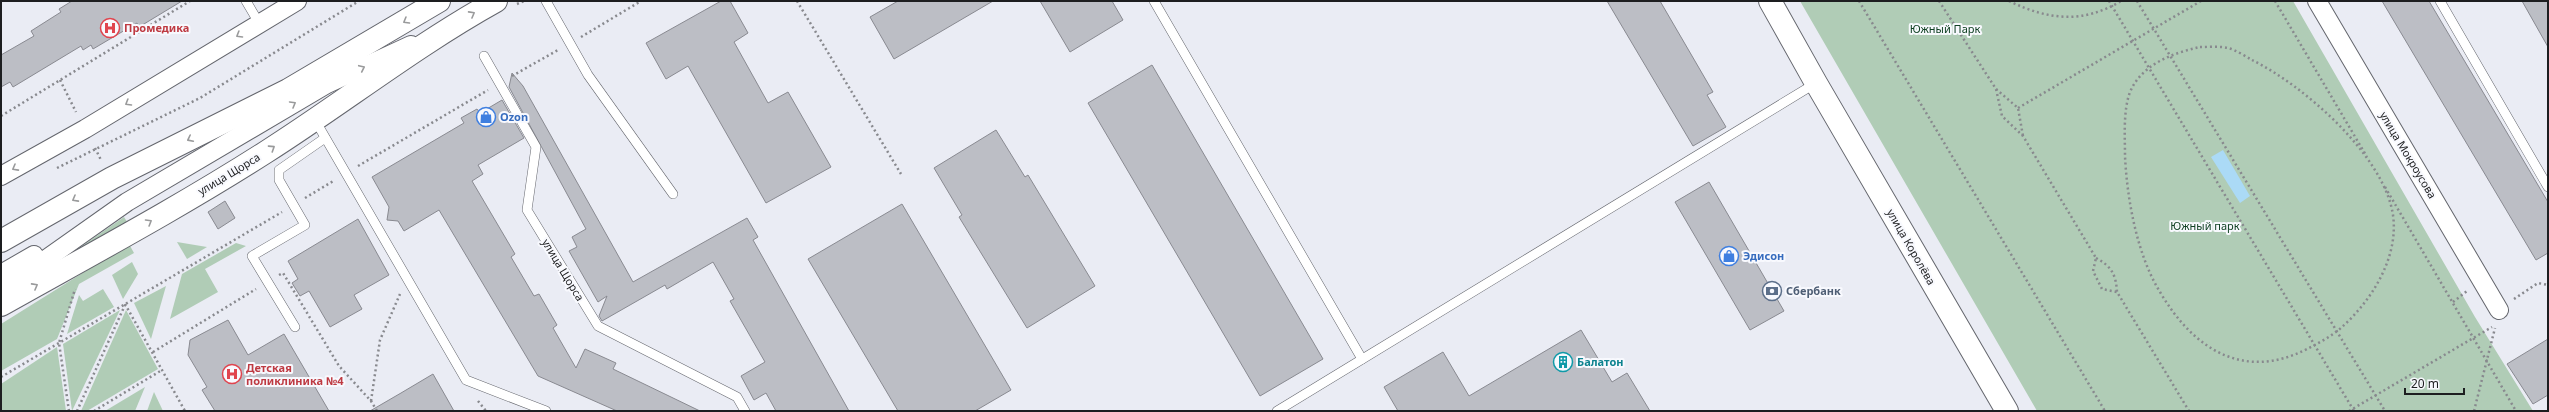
<svg xmlns="http://www.w3.org/2000/svg" width="2549" height="412" font-family="'Noto Sans',sans-serif">
<style>
.green{fill:#b0ccb6}
.water{fill:#abdaf6}
.building{fill:#bcbec5;stroke:#898a91}
.lines{fill:none;stroke-linecap:round;stroke-linejoin:round}
.service-casing{stroke:#64666d;stroke-width:10}
.minor-casing{stroke:#64666d;stroke-width:20}
.tertiary-casing{stroke:#64666d;stroke-width:24}
.secondary-casing{stroke:#64666d;stroke-width:24}
.path{stroke:#88898e;stroke-width:2.5;stroke-dasharray:2 3;stroke-linecap:butt}
.service{stroke:#fff;stroke-width:9}
.minor{stroke:#fff;stroke-width:18}
.tertiary{stroke:#fff;stroke-width:22}
.secondary{stroke:#fff;stroke-width:22}
.oneway{stroke:#999a9b}
.labels{text-anchor:middle;stroke-width:4;stroke-linejoin:round;paint-order:stroke}
.health-label{font-size:11px;font-weight:bold;fill:#be3a42;stroke:#f8f9fe;text-anchor:start}
.park-label{font-size:11px;fill:#0f4022;stroke:#f8f9fe}
.shop-label{font-size:11px;font-weight:bold;fill:#366cbe;stroke:#f8f9fe;text-anchor:start}
.street-label{font-size:11px;fill:#1d1e20;stroke:#f8f9fe}
.service-label{font-size:11px;font-weight:bold;fill:#4e5e75;stroke:#f8f9fe;text-anchor:start}
.culture-label{font-size:11px;font-weight:bold;fill:#0d838f;stroke:#f8f9fe;text-anchor:start}
</style>
<rect width="100%" height="100%" fill="#eaecf4"/>
<!-- green -->
<g class="green">
<polygon points="1800,1 2293,1 2475,317 2533,411 2037,411"/>
<polygon points="124,217 129,225 75,251"/>
<polygon points="177,242 207,247 187,259"/>
<polygon points="236,243 246,246 205,269 218,292 170,319 182,274"/>
<polygon points="129,244 134,253 79,284 57,339 1,371 1,324"/>
<polygon points="132,262 138,274 123,299 112,275"/>
<polygon points="166,286 151,339 134,303"/>
<polygon points="103,289 114,307 67,334 79,295 83,301"/>
<polygon points="120,310 72,411 63,344"/>
<polygon points="126,310 158,369 87,411 81,411"/>
<polygon points="57,347 66,411 1,411 1,384"/>
<polygon points="145,387 135,411 105,411"/>
<polygon points="154,392 163,411 147,411"/>
</g>
<!-- water -->
<polygon class="water" points="2223,150 2250,196 2240,203 2211,157"/>
<!-- building -->
<g class="building">
<polygon points="72,1 182,1 139,27 137,23 93,49 91,45 83,50 81,46 13,87 10,82 1,87 1,55 34,36 31,31 61,12 59,9"/>
<polygon points="721,1 730,1 748,33 734,42 768,103 788,92 831,167 766,203 688,66 666,79 646,43"/>
<polygon points="898,1 993,1 894,59 870,17"/>
<polygon points="1040,1 1112,1 1123,20 1070,52"/>
<polygon points="1607,1 1660,1 1713,92 1707,95 1726,127 1693,146"/>
<polygon points="2382,1 2429,1 2548,202 2548,253 2536,260"/>
<polygon points="2522,1 2548,1 2548,47"/>
<polygon points="1152,65 1323,359 1260,396 1088,103"/>
<polygon points="512,73 523,86 633,282 747,218 758,237 753,240 849,411 776,411 766,393 754,400 741,376 765,362 730,301 734,299 713,262 667,289 665,285 602,321 599,316 607,296 598,302 569,251 577,247 572,237 586,229 509,87"/>
<polygon points="502,100 524,138 478,165 483,174 472,181 515,254 511,257 534,296 539,294 557,325 553,328 576,368 585,349 616,363 613,369 700,411 617,411 538,376 439,210 404,231 398,221 387,220 389,207 372,177 464,123 461,118 477,109 480,113"/>
<polygon points="996,130 1025,177 1028,175 1095,286 1027,328 959,217 962,215 934,168"/>
<polygon points="1709,182 1784,311 1750,330 1675,202"/>
<polygon points="225,201 235,218 218,229 208,212"/>
<polygon points="902,204 1011,390 975,411 898,411 808,259"/>
<polygon points="358,219 389,275 354,295 362,309 330,327 309,291 300,296 292,283 298,279 288,261"/>
<polygon points="228,320 248,355 284,334 329,411 215,411 202,390 207,387 188,355 190,340"/>
<polygon points="1581,330 1612,382 1627,373 1650,411 1398,411 1384,387 1443,352 1469,396"/>
<polygon points="2548,339 2548,395 2533,404 2507,364"/>
<polygon points="433,374 454,411 370,411 401,393"/>
</g>
<g class="lines">
<!-- service casing -->
<g class="service-casing">
<g id="service">
<polyline points="246,1 259,23"/>
<polyline points="546,1 588,75 673,194"/>
<polyline points="1154,1 1362,359"/>
<polyline points="2440,1 2548,187"/>
<polyline points="484,56 536,147 527,210 598,326 737,397 745,411"/>
<polyline points="315,120 466,380 546,411"/>
<polyline points="295,327 252,256 305,225 279,180 279,170 325,138"/>
<polyline points="1277,411 1816,83"/>
</g>
</g>
<!-- minor casing -->
<g class="minor-casing">
<g id="minor">
<polyline points="2317,1 2499,310"/>
<polyline points="1,176 85,129 297,1"/>
<polyline points="1,274 34,255"/>
<polyline points="1,291 127,202 327,84 411,45"/>
</g>
</g>
<!-- tertiary casing -->
<g class="tertiary-casing">
<polyline id="tertiary" points="1770,1 1816,83 2007,411"/>
</g>
<!-- secondary casing -->
<g class="secondary-casing">
<g id="secondary">
<polyline points="1,241 112,178 288,90 439,1"/>
<path d="M1,305C90,255 180,207 266,152C343,103 415,46 496,1"/>
</g>
</g>
<!-- path -->
<g class="path">
<polyline points="797,1 901,174"/>
<polyline points="1859,1 2105,411"/>
<polyline points="1939,1 1996,89 2002,116 2023,136 2096,258 2093,271 2102,289 2117,292 2189,411"/>
<path d="M2009,1C2048,20 2083,24 2121,1"/>
<polyline points="2109,1 2354,411"/>
<polyline points="2137,1 2385,411"/>
<polyline points="2275,1 2367,157"/>
<polyline points="517,4 524,1"/>
<polyline points="581,37 641,1"/>
<path d="M2200,47C2209,47 2219,46 2228,48C2236,50 2245,56 2252,60C2303,85 2384,155 2393,215C2399,257 2372,300 2342,327C2332,336 2319,343 2307,349C2244,381 2194,350 2160,292C2137,255 2127,199 2125,156C2125,136 2123,111 2130,92C2142,64 2173,53 2200,47Z"/>
<polyline points="512,76 558,50"/>
<polyline points="60,80 76,112"/>
<polyline points="1996,89 2018,108 2023,136"/>
<polyline points="2018,108 2201,1"/>
<polyline points="1,116 190,1"/>
<polyline points="95,148 101,160"/>
<polyline points="358,166 488,90"/>
<polyline points="57,168 200,98 359,1"/>
<polyline points="2385,187 2516,411"/>
<polyline points="305,198 335,180"/>
<path d="M2096,258C2111,266 2116,274 2117,292"/>
<polyline points="279,275 283,273 339,366 371,401 377,411"/>
<polyline points="2514,299 2538,283 2548,285"/>
<polyline points="2453,302 2467,291"/>
<polyline points="125,304 185,411"/>
<polyline points="153,352 256,289"/>
<polyline points="1,377 282,212"/>
<polyline points="371,401 380,340 400,294"/>
<polyline points="478,401 486,411"/>
<polyline points="69,411 59,343 75,289"/>
<polyline points="77,411 125,305"/>
<polyline points="94,411 162,370"/>
<polyline points="2349,411 2492,327"/>
<polyline points="2474,411 2495,328"/>
</g>
<!-- service -->
<use href="#service" class="service"/>
<!-- minor -->
<use href="#minor" class="minor"/>
<!-- tertiary -->
<use href="#tertiary" class="tertiary"/>
<!-- secondary -->
<use href="#secondary" class="secondary"/>
</g>
<!-- one-way arrows -->
<defs><path id="oneway-chevron" d="M-2-3.5L2.5 0L-2 3.5" fill="none" stroke-width="1.6" stroke-linecap="round" stroke-linejoin="round"/></defs>
<g class="oneway">
<use href="#oneway-chevron" transform="translate(472 14) rotate(-29)"/>
<use href="#oneway-chevron" transform="translate(406 21) rotate(150)"/>
<use href="#oneway-chevron" transform="translate(239 35) rotate(149)"/>
<use href="#oneway-chevron" transform="translate(362 68) rotate(-25)"/>
<use href="#oneway-chevron" transform="translate(128 103) rotate(149)"/>
<use href="#oneway-chevron" transform="translate(293 104) rotate(-30)"/>
<use href="#oneway-chevron" transform="translate(190 139) rotate(153)"/>
<use href="#oneway-chevron" transform="translate(272 148) rotate(-33)"/>
<use href="#oneway-chevron" transform="translate(15 168) rotate(151)"/>
<use href="#oneway-chevron" transform="translate(75 199) rotate(151)"/>
<use href="#oneway-chevron" transform="translate(149 222) rotate(-31)"/>
<use href="#oneway-chevron" transform="translate(35 286) rotate(-29)"/>
</g>
<!-- icons -->
<defs>
<g id="hospital-ring" transform="scale(1)"><circle r="9.5" fill="#f8f9fe" stroke="#e0444e" stroke-width="1.5"/><path d="M-5-5h3v3.5h4V-5h3V5h-3V1.5h-4V5h-3Z" fill="#e0444e"/></g>
<g id="shop-ring" transform="scale(1)"><circle r="9.5" fill="#f8f9fe" stroke="#3f7fe0" stroke-width="1.5"/><path d="M-5-2.5h2.3a2.7 3.5 0 0 1 5.4 0H5L5.5 6h-11ZM-1.5-2.5h3a1.5 2.3 0 0 0-3 0Z" fill="#3f7fe0"/></g>
<g id="bank-ring" transform="scale(1)"><circle r="9.5" fill="#f8f9fe" stroke="#5c6f8a" stroke-width="1.5"/><path d="M-6-4H6V4H-6ZM0-2.3a2.3 2.3 0 1 0 0 4.6a2.3 2.3 0 1 0 0-4.6Z" fill="#5c6f8a"/></g>
<g id="building-ring" transform="scale(1)"><circle r="9.5" fill="#f8f9fe" stroke="#0f9aa8" stroke-width="1.5"/><path d="M-4-6H4V6H1V3H-1V6H-4ZM-2.5-4.3h1.7v1.8h-1.7ZM.8-4.3h1.7v1.8H.8ZM-2.5-1h1.7V.8h-1.7ZM.8-1h1.7V.8H.8Z" fill="#0f9aa8"/></g>
</defs>
<g fill-rule="evenodd">
<use href="#hospital-ring" x="110" y="28"/>
<use href="#shop-ring" x="486" y="117"/>
<use href="#shop-ring" x="1729" y="256"/>
<use href="#bank-ring" x="1772" y="291"/>
<use href="#building-ring" x="1563" y="362"/>
<use href="#hospital-ring" x="232" y="374"/>
</g>
<g class="labels">
<!-- health labels -->
<g class="health-label">
<text x="124" y="32">Промедика</text>
<text x="246" y="372">Детская<tspan x="246" dy="13">поликлиника №4</tspan></text>
</g>
<!-- park labels -->
<g class="park-label">
<text x="1945" y="33">Южный Парк</text>
<text x="2205" y="230">Южный парк</text>
</g>
<!-- shop labels -->
<g class="shop-label">
<text x="500" y="121">Ozon</text>
<text x="1743" y="260">Эдисон</text>
</g>
<!-- street labels -->
<g class="street-label">
<text transform="translate(2408 155) rotate(59)" y="4">улица Мокроусова</text>
<text transform="translate(229 174) rotate(-31)" y="4">улица Щорса</text>
<text transform="translate(1911 247) rotate(60)" y="4">улица Королёва</text>
<text transform="translate(563 270) rotate(59)" y="4">улица Щорса</text>
</g>
<!-- service labels -->
<g class="service-label">
<text x="1786" y="295">Сбербанк</text>
</g>
<!-- culture labels -->
<g class="culture-label">
<text x="1577" y="366">Балатон</text>
</g>
</g>
<!-- border -->
<rect width="2549" height="412" fill="none" stroke="#1d1e20" stroke-width="4"/>
<!-- scale -->
<path d="M2405 388v6h59v-6" fill="none" stroke="#1d1e20" stroke-width="2"/>
<text x="2411" y="388" font-size="12" fill="#1d1e20" stroke="#f8f9fe" stroke-width="3" paint-order="stroke">20 m</text>
</svg>
